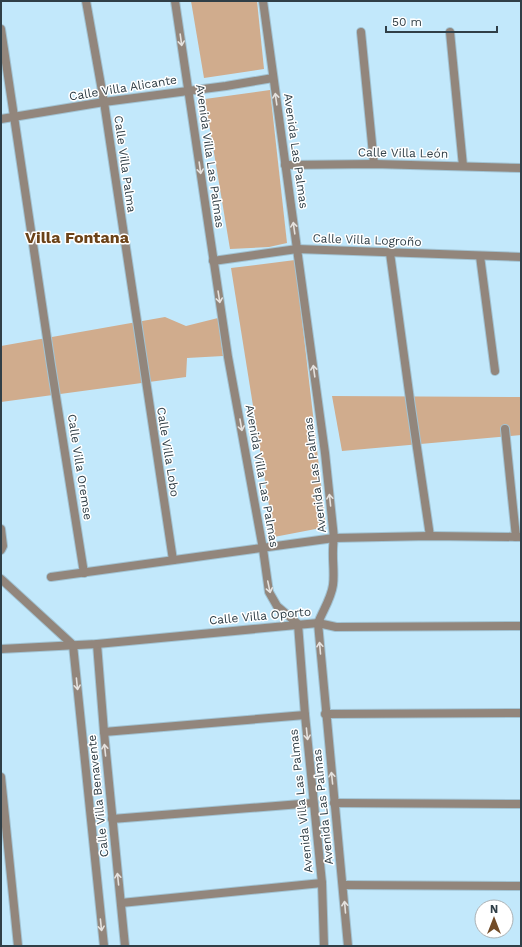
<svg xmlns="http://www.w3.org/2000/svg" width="522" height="947" font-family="'Work Sans',sans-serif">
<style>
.green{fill:#d0ac8d}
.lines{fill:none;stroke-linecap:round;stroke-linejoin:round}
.minor-casing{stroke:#a2c3d3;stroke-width:10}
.tertiary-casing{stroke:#a2c3d3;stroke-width:10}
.minor{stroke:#92867c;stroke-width:8}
.tertiary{stroke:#92867c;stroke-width:8}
.oneway{stroke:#e4e1de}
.labels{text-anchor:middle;stroke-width:3;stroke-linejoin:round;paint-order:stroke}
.street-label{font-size:12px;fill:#303f47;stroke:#fff}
.district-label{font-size:16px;font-weight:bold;fill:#6c4319;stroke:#fff}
</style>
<rect width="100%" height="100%" fill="#c2e8fb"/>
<!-- green -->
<g class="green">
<polygon points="191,1 257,1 264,69 204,78"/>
<polygon points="270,90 287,243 269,247 230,249 205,99"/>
<polygon points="295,260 326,527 274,537 231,268"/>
<polygon points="165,317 186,326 218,318 223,356 187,358 186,377 1,402 1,346"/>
<polygon points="332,396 521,397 521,435 342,451"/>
</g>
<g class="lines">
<!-- minor casing -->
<g class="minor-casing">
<g id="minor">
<polyline points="86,1 104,102 173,560"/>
<polyline points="1,29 51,365 84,573"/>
<polyline points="361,32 374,164"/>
<polyline points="450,32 463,166"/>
<polyline points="285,165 374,164 521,168"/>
<polyline points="390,253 411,407 430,536"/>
<polyline points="480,256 495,371"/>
<polyline points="213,261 297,249 521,257"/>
<polyline points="505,429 516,537"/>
<polyline points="1,529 3,546 1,550"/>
<polyline points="51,577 334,538 430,536 521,537"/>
<polyline points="1,579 73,645 104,946"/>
<polyline points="97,644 104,732 125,946"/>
<polyline points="1,649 97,644 318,623 336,627 521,626"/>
<polyline points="325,714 521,713"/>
<polyline points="104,732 305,715"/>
<polyline points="1,777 18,946"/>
<polyline points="334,803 521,804"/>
<polyline points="112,819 313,803"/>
<polyline points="343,885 521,886"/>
<polyline points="121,903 322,883"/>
</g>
</g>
<!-- tertiary casing -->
<g class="tertiary-casing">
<g id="tertiary">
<polyline points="175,1 228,357 263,549 269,592 277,606 298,624 305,715 322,883 324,946"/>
<path d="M263,1L325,453L334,538C331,555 335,570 333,585C331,599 323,610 318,623L348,946"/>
<polyline points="1,119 104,102 226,86 273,78"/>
</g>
</g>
<!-- minor -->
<use href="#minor" class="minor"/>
<!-- tertiary -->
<use href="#tertiary" class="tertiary"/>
</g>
<!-- one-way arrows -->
<defs><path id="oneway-shaft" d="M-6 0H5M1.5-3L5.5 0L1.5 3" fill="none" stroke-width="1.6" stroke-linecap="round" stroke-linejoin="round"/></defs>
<g class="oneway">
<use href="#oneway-shaft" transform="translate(181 40) rotate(82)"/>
<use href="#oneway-shaft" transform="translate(276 99) rotate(-98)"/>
<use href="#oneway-shaft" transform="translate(200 168) rotate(82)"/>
<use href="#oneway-shaft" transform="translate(294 228) rotate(-98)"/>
<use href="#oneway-shaft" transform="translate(219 297) rotate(81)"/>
<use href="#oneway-shaft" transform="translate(314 371) rotate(-98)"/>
<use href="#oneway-shaft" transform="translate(241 425) rotate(80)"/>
<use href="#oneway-shaft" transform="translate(330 500) rotate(-96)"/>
<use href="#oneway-shaft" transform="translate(269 587) rotate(78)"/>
<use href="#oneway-shaft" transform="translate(320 648) rotate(-95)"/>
<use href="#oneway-shaft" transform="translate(77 684) rotate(84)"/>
<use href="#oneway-shaft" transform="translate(307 734) rotate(84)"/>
<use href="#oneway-shaft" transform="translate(105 750) rotate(-96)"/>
<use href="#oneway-shaft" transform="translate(332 778) rotate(-96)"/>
<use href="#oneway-shaft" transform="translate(118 879) rotate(-96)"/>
<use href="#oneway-shaft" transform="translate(345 907) rotate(-95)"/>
<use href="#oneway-shaft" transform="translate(101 925) rotate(84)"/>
</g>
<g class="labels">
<!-- street labels -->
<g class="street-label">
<text transform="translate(123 88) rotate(-9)" y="4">Calle Villa Alicante</text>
<text transform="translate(296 151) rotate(82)" y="4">Avenida Las Palmas</text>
<text transform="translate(403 153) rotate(1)" y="4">Calle Villa León</text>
<text transform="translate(210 156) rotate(82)" y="4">Avenida Villa Las Palmas</text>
<text transform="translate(125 164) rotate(82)" y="4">Calle Villa Palma</text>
<text transform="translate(367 240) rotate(2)" y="4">Calle Villa Logroño</text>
<text transform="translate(168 452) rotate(81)" y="4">Calle Villa Lobo</text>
<text transform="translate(80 467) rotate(81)" y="4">Calle Villa Oremse</text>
<text transform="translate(315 475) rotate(-97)" y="4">Avenida Las Palmas</text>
<text transform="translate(262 476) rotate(80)" y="4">Avenida Villa Las Palmas</text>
<text transform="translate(260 616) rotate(-5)" y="4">Calle Villa Oporto</text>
<text transform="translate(98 796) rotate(-96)" y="4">Calle Villa Benavente</text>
<text transform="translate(301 801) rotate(-96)" y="4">Avenida Villa Las Palmas</text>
<text transform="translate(323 807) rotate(-96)" y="4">Avenida Las Palmas</text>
</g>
<!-- district labels -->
<g class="district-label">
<text x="77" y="243">Villa Fontana</text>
</g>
</g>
<!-- border -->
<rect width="522" height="947" fill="none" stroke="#303f47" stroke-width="4"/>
<!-- north arrow -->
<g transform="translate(494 919)"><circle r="19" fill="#ffffff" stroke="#acb2b5"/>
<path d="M0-3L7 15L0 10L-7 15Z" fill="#724c28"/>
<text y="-6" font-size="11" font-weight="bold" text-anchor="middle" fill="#303f47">N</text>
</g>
<!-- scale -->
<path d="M386 26v6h111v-6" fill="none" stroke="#303f47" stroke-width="2"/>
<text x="392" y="26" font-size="12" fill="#303f47" stroke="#ffffff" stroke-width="3" paint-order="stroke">50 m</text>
</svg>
